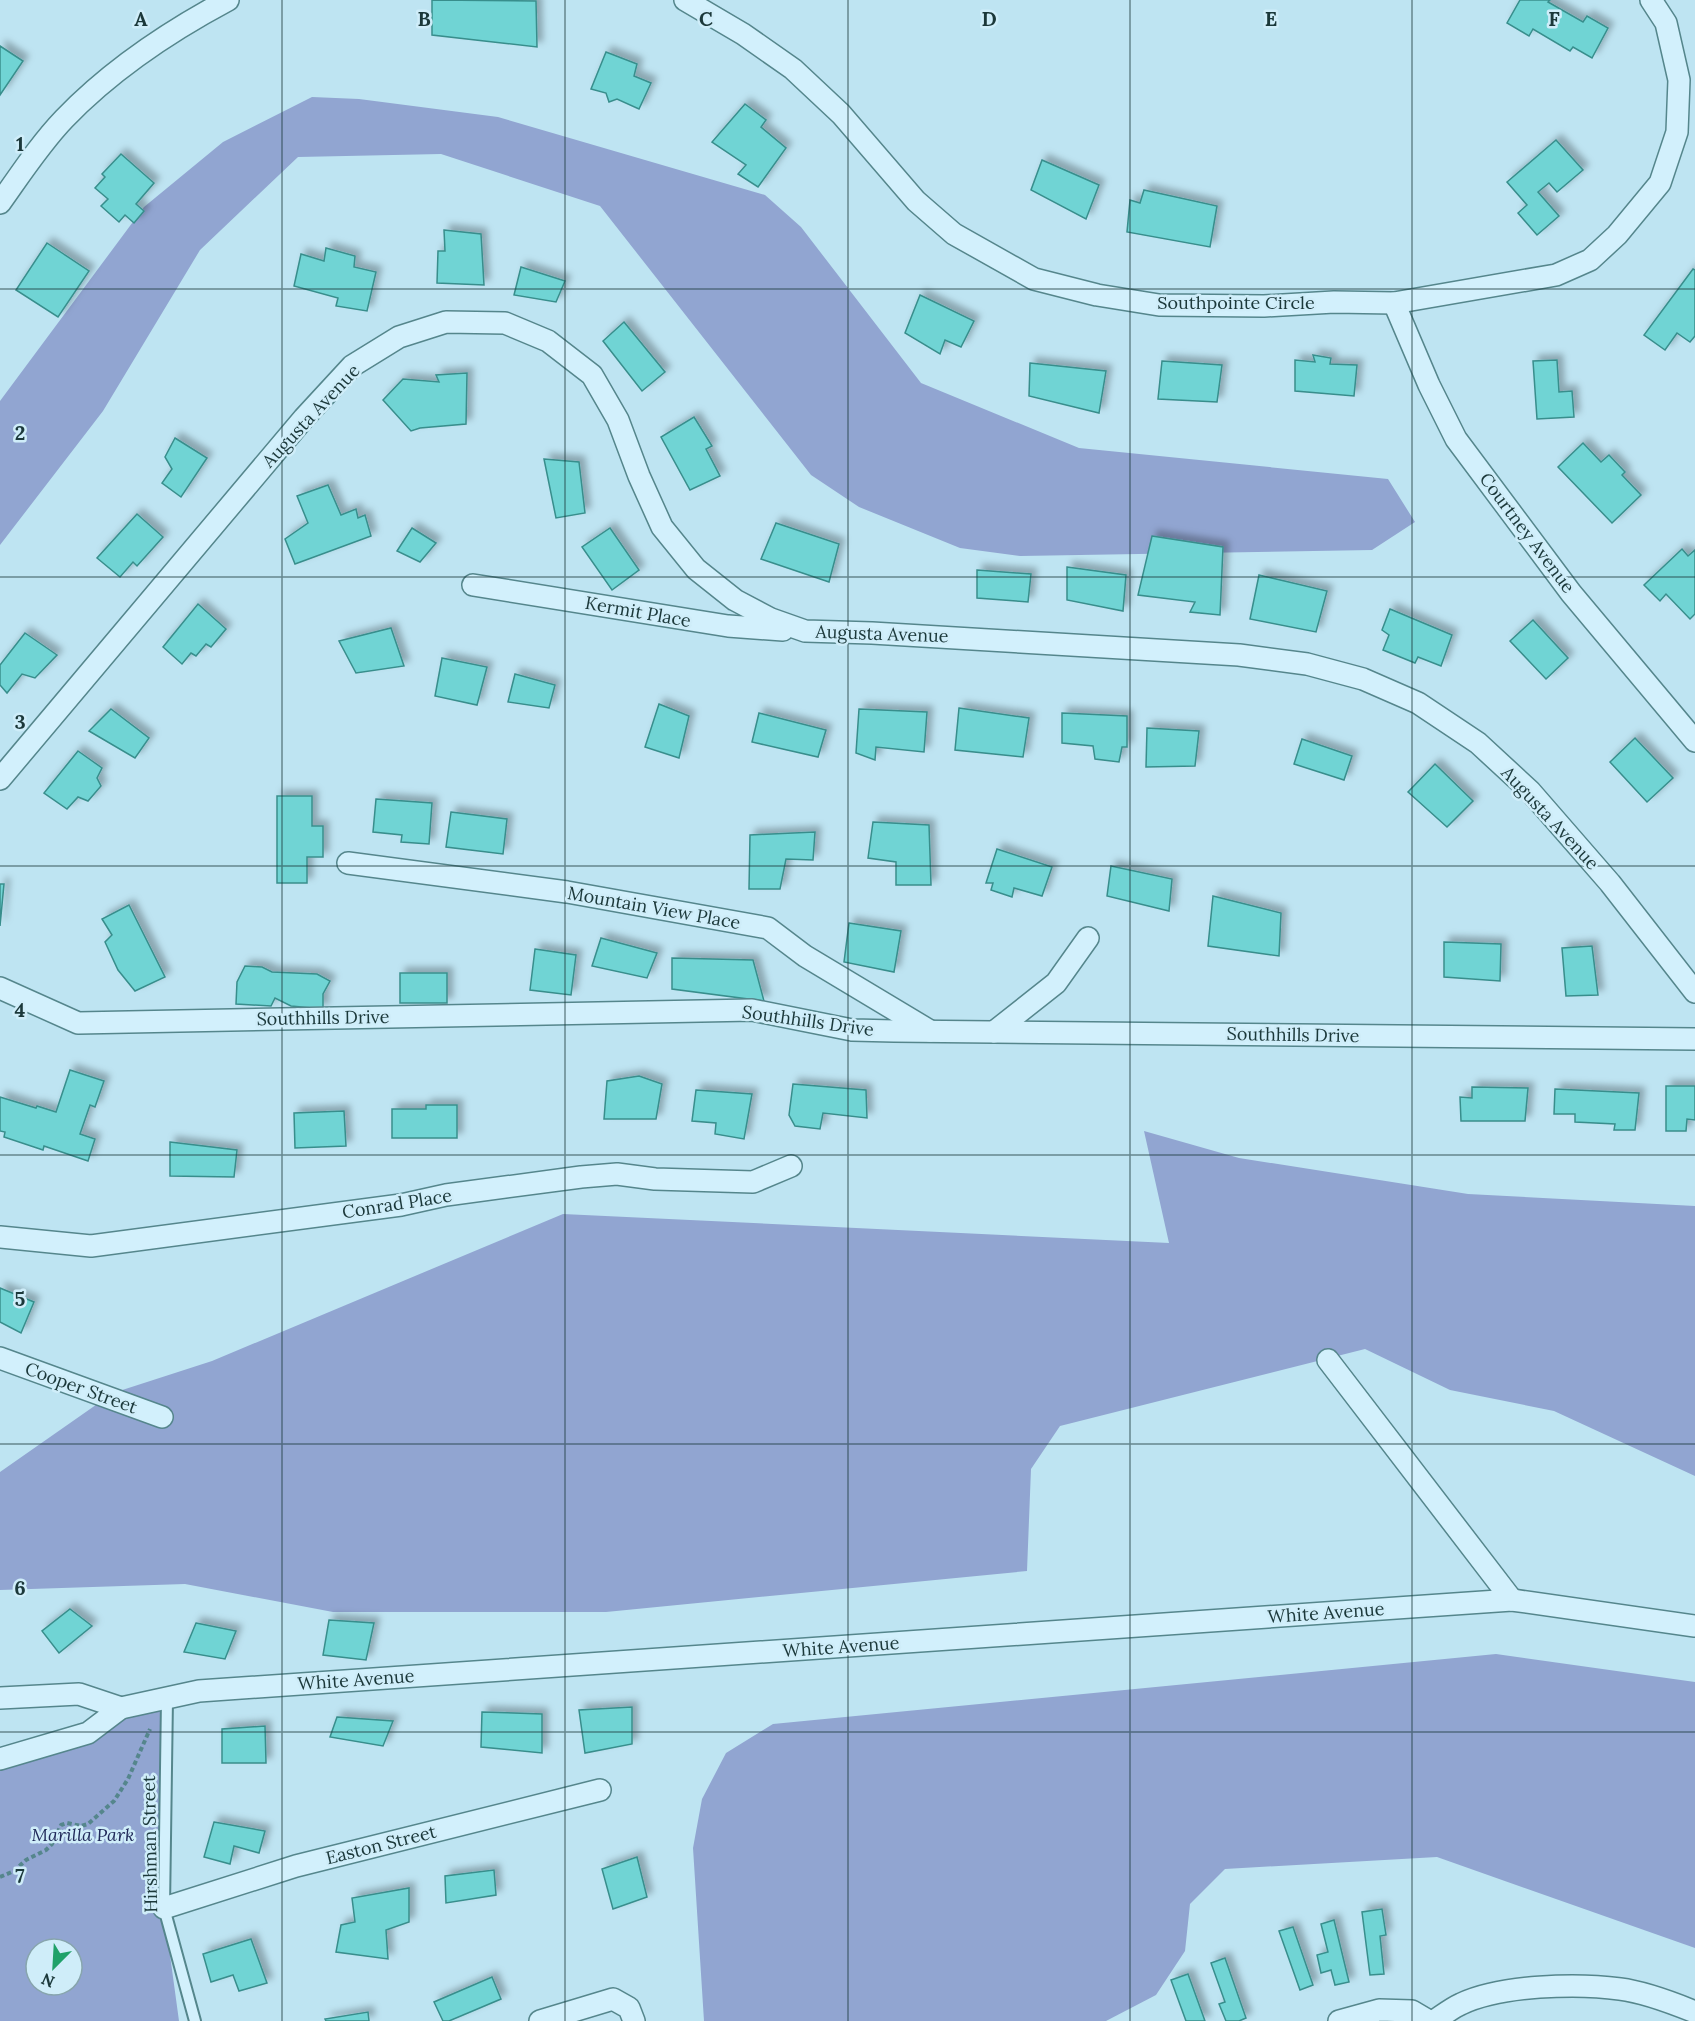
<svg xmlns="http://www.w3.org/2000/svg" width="1695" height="2021" font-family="Lora,serif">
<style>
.green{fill:#91a5d1;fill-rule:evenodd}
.building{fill:#70d4d4;stroke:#388e8c;stroke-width:1.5;filter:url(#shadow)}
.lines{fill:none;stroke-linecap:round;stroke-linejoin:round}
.service-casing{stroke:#55868c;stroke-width:14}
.minor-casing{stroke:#55868c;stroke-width:24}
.path{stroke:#55868c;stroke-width:4;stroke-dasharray:4.5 3;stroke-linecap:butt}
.service{stroke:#d2f0fc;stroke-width:10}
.minor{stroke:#d2f0fc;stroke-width:21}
.grid{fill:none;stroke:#1b383a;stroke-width:1.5;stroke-opacity:0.55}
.labels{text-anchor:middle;stroke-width:5;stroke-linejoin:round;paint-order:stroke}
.street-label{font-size:18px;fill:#1b383a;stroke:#cfedf9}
.park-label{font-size:18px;font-style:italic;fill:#202959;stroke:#cfedf9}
.grid-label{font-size:20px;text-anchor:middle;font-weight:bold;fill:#1b383a;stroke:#cfedf9;stroke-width:5;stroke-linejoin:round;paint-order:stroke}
</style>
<defs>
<filter id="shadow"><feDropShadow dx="5.5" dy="-5.5" stdDeviation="3" flood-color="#0004"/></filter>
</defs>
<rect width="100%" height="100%" fill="#bee4f2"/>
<!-- green -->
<g class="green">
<polygon points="312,97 359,99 498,117 765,195 801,227 921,383 1079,448 1388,479 1415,522 1372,550 1020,556 960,548 859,507 811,475 600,206 441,154 298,157 200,250 103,411 0,545 0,401 144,207 223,142"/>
<polygon points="1144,1131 1239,1158 1468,1194 1695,1206 1695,1476 1554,1411 1450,1390 1365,1349 1060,1426 1031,1469 1027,1571 606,1612 333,1612 185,1584 0,1590 0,1472 113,1393 212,1361 563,1214 1169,1243"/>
<polygon points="1496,1654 1695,1682 1695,1948 1437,1857 1225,1869 1190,1904 1185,1951 1156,1995 1106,2021 704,2021 693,1848 702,1799 726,1753 773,1724"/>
<path d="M167,1701L164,1911L179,2021H0V1759L120,1709ZM36,1949H72V1985H36Z"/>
</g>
<!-- building -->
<g class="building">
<polygon points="432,0 536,1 537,47 432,35"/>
<polygon points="1520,0 1550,0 1548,2 1583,22 1587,16 1608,28 1592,58 1573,47 1570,51 1533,29 1529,36 1507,23"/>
<polygon points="0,46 23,61 0,95"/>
<polygon points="606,52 637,64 634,76 651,83 639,109 617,99 609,102 606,93 591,89"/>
<polygon points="745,104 766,120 761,127 786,148 758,187 738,174 746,165 712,142"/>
<polygon points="1556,140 1583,170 1557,192 1549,183 1538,192 1559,216 1537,235 1518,213 1527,205 1507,182"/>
<polygon points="121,154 154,183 136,204 144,211 134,223 125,215 119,222 101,206 108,199 95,188 105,177 102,174"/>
<polygon points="1042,160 1099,185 1086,219 1031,190"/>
<polygon points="1144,190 1217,206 1210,247 1127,232 1130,200 1140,203"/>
<polygon points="444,230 481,234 484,285 437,283 438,251 445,251"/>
<polygon points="47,243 89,271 58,317 16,290"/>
<polygon points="326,248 355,256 354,267 376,272 367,311 336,306 338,298 294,286 301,254 324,261"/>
<polygon points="521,267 565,281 556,302 514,295"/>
<polygon points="1693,269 1695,270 1695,336 1690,342 1677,333 1665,350 1644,335"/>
<polygon points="920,295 974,321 961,347 945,340 940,354 905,333"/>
<polygon points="624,322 665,372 642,391 603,341"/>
<polygon points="1313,355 1331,358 1330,364 1357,365 1354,396 1295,391 1295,360 1315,362"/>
<polygon points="1557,360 1559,392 1572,391 1574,417 1537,419 1533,361"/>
<polygon points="1162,361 1222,365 1217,402 1158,399"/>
<polygon points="1030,363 1106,371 1099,413 1029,396"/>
<polygon points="467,373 466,424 420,428 411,431 383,400 403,379 439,382 436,375"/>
<polygon points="694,417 712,446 706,449 720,476 690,490 661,437"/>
<polygon points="175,438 207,458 181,497 162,483 172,469 165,457"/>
<polygon points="1583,443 1601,462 1609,455 1625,472 1622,475 1641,495 1612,523 1558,467"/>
<polygon points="544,459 579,462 585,513 556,518"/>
<polygon points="328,485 341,515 356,509 358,518 365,515 371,536 295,564 285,539 308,523 297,496"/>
<polygon points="137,514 163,537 137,566 133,562 120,577 97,558"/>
<polygon points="776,523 839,544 829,582 761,559"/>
<polygon points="412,528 436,543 420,562 397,551"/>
<polygon points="610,528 639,570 612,590 582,547"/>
<polygon points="1152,536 1223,547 1220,615 1190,612 1195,602 1138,595"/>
<polygon points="1682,549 1688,556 1695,550 1695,614 1690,619 1666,594 1660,601 1644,585"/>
<polygon points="1067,567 1126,575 1123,611 1067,600"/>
<polygon points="977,570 1031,574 1028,602 977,598"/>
<polygon points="1259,575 1327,591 1316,632 1250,619"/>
<polygon points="198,604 226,629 211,647 206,644 196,656 191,653 182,664 163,647"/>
<polygon points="1390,609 1452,635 1441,666 1418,657 1415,663 1383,650 1389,635 1382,630"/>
<polygon points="1533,620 1568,658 1546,679 1510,641"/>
<polygon points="391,628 404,666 356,673 339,641"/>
<polygon points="25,633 57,655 35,678 22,674 7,693 0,685 0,665"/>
<polygon points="442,658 487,667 477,705 435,696"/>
<polygon points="515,674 555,685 549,708 508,702"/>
<polygon points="659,704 689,716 679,758 645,747"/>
<polygon points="959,708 1029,718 1023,757 955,750"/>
<polygon points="111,709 149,738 135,758 89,731"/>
<polygon points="859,709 927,712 924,752 876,747 875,760 856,753"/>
<polygon points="759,713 826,730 818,757 752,742"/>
<polygon points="1062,713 1127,716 1127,747 1122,747 1119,762 1095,759 1093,746 1062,743"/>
<polygon points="1147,728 1199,731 1195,766 1146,767"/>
<polygon points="1635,738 1673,778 1647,802 1610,762"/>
<polygon points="1302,739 1352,756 1344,780 1294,764"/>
<polygon points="78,751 102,768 97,778 101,786 88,801 78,797 67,809 44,793"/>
<polygon points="1435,764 1473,801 1447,827 1408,792"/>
<polygon points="277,796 312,796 312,826 323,826 323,857 307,857 307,883 277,883"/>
<polygon points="376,799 432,803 429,844 401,842 402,835 373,832"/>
<polygon points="451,812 507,819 503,854 446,847"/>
<polygon points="873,822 929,825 931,885 896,885 896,862 868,858"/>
<polygon points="815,832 813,860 786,859 780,889 749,889 750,835"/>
<polygon points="997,849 1052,867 1042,896 1014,888 1012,897 991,890 993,883 986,883"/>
<polygon points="1111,866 1172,879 1169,911 1107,896"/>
<polygon points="0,884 4,884 0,926"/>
<polygon points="1213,896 1281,913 1279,956 1208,946"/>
<polygon points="129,905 165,977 135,991 118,970 105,942 112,935 102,919"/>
<polygon points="849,923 901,931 894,972 844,962"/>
<polygon points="601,938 657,953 647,978 592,966"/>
<polygon points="1444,942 1501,944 1500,981 1444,977"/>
<polygon points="1592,946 1598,995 1566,996 1562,948"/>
<polygon points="535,949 576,955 571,995 530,990"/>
<polygon points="672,958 753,960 764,1001 672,989"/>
<polygon points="245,966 262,967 272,972 317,974 330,981 323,994 323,1009 291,1006 275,998 271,1006 236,1004 237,982"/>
<rect x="400" y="973" width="47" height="30"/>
<polygon points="70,1070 104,1081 95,1107 90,1105 80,1134 95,1139 88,1161 44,1146 43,1150 4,1137 5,1132 0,1131 0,1097 36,1108 37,1106 56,1112"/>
<polygon points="639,1076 662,1084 656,1119 604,1119 607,1081"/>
<polygon points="793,1084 866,1090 867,1118 823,1113 820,1129 795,1126 789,1115"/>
<polygon points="1666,1086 1695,1086 1695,1120 1687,1119 1686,1131 1666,1131"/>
<polygon points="1472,1087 1528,1088 1525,1121 1461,1121 1460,1097 1472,1098"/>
<polygon points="1555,1089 1639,1093 1635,1130 1614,1130 1615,1124 1575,1122 1575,1114 1554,1114"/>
<polygon points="696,1090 752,1094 744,1139 715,1134 716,1123 692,1121"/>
<polygon points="426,1105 457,1105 457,1138 392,1138 392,1109 426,1109"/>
<polygon points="344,1111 346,1146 295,1148 294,1113"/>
<polygon points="170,1142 237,1150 234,1177 170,1176"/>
<polygon points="0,1288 34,1302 21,1333 0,1322"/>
<polygon points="70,1609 92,1626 59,1653 42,1631"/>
<polygon points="329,1620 374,1623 366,1660 323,1655"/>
<polygon points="196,1623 236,1631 225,1659 184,1652"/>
<polygon points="632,1707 632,1744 585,1753 579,1710"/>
<polygon points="482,1712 542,1714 542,1753 481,1747"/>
<polygon points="337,1717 393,1721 383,1746 330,1737"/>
<polygon points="265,1726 266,1763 222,1763 222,1729"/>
<polygon points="214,1822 265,1831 259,1853 234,1846 230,1864 204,1857"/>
<polygon points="637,1857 647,1897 613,1909 602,1869"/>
<polygon points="494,1870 496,1895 446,1903 445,1876"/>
<polygon points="409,1888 409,1922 386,1930 388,1959 336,1952 341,1925 355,1922 352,1898"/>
<polygon points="1382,1909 1386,1935 1380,1936 1384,1974 1370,1975 1362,1912"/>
<polygon points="1334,1920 1349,1982 1335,1985 1331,1970 1321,1973 1317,1955 1328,1952 1321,1924"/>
<polygon points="1293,1927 1313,1985 1300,1990 1279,1931"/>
<polygon points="251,1939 267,1983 239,1991 233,1975 211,1982 203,1954"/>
<polygon points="1225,1958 1246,2018 1239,2021 1226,2021 1219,2004 1225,2002 1211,1963"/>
<polygon points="1188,1974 1205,2021 1186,2021 1171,1980"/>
<polygon points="492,1977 501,1999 449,2021 443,2021 434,2002"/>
<polygon points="368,2012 369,2021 326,2021 325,2019"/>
</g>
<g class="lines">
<!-- service casing -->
<g class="service-casing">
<polyline id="service" points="167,1699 164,1908 195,2021"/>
</g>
<!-- minor casing -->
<g class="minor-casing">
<g id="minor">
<polyline points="685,0 743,34 793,69 841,114 916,201 954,234 1034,279 1097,295 1159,305 1264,306 1334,302 1394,303 1556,275 1590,260 1617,235 1660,183 1677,132 1679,80 1666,23 1651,0"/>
<path d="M0,203C20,175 40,144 64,119C111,70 168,32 228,0"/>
<polyline points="1394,303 1429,385 1456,439 1571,593 1695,741"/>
<polyline points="473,585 728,626 783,630"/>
<polyline points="0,779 304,418 352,366 399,337 446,322 505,323 548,341 592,375 618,420 639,476 662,527 696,569 735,600 771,619 805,631 872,633 1239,655 1307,664 1363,679 1418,703 1478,743 1530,791 1610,883 1695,992"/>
<polyline points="348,863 567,892 768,928 805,956 930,1031"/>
<polyline points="0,988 78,1023 752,1010 852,1030 894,1031 1695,1039"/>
<polyline points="994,1032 1056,983 1088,938"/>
<polyline points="0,1237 91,1246 401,1205 446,1195 581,1177 617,1174 655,1179 753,1182 791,1166"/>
<polyline points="0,1358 162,1417"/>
<polyline points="1328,1360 1512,1600"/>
<polyline points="0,1698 79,1694 121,1708"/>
<polyline points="0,1759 88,1733 121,1708 199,1691 1512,1600 1695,1626"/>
<polyline points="164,1908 296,1866 600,1790"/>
<polyline points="540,2021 613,1999 629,2008 634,2021"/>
<polyline points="1339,2021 1379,2010 1412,2011 1429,2021"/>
<path d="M1434,2021C1443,2015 1452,2008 1461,2004C1501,1985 1577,1983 1620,1989C1644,1992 1673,2003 1695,2012"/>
</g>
</g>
<!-- path -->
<polyline class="path" points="0,1877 14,1871 26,1860 46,1850 52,1844 61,1825 67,1823 81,1826 88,1824 114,1801 128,1779 150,1729"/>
<!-- service -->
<use href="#service" class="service"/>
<!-- minor -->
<use href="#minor" class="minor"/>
</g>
<!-- grid -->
<path class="grid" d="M282,0V2021M565,0V2021M848,0V2021M1130,0V2021M1412,0V2021M0,289H1695M0,577H1695M0,866H1695M0,1155H1695M0,1444H1695M0,1732H1695"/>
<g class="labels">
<!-- street labels -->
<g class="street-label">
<text x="1236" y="309">Southpointe Circle</text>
<text transform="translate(311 416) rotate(-47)" y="6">Augusta Avenue</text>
<text transform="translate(1527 533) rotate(53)" y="6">Courtney Avenue</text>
<text transform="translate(638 612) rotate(10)" y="6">Kermit Place</text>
<text transform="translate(882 634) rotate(2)" y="6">Augusta Avenue</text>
<text transform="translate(1550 818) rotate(47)" y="6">Augusta Avenue</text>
<text transform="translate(654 908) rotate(10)" y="6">Mountain View Place</text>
<text transform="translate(323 1018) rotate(-1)" y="6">Southhills Drive</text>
<text transform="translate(808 1021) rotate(8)" y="6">Southhills Drive</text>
<text transform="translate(1293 1035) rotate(1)" y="6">Southhills Drive</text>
<text transform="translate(397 1204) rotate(-9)" y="6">Conrad Place</text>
<text transform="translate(81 1388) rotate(20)" y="6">Cooper Street</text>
<text transform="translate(1326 1613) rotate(-4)" y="6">White Avenue</text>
<text transform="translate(841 1647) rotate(-4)" y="6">White Avenue</text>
<text transform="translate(356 1680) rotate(-4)" y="6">White Avenue</text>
<text transform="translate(150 1844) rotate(-91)" y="6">Hirshman Street</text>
<text transform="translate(381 1845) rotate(-14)" y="6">Easton Street</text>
</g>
<!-- park labels -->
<g class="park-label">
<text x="83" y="1841">Marilla Park</text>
</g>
</g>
<g class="grid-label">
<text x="141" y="26">A</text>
<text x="424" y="26">B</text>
<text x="706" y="26">C</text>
<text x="989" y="26">D</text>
<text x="1271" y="26">E</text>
<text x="1554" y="26">F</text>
<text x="20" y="151">1</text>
<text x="20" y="440">2</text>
<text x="20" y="729">3</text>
<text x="20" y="1017">4</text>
<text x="20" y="1306">5</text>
<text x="20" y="1595">6</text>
<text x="20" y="1883">7</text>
</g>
<!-- north arrow -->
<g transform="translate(54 1967) rotate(204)"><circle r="28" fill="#cfedf9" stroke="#87a5ad" stroke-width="1.5"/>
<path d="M0-4.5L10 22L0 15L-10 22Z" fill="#1fa169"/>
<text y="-9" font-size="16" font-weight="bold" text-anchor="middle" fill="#1b383a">N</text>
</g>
</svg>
